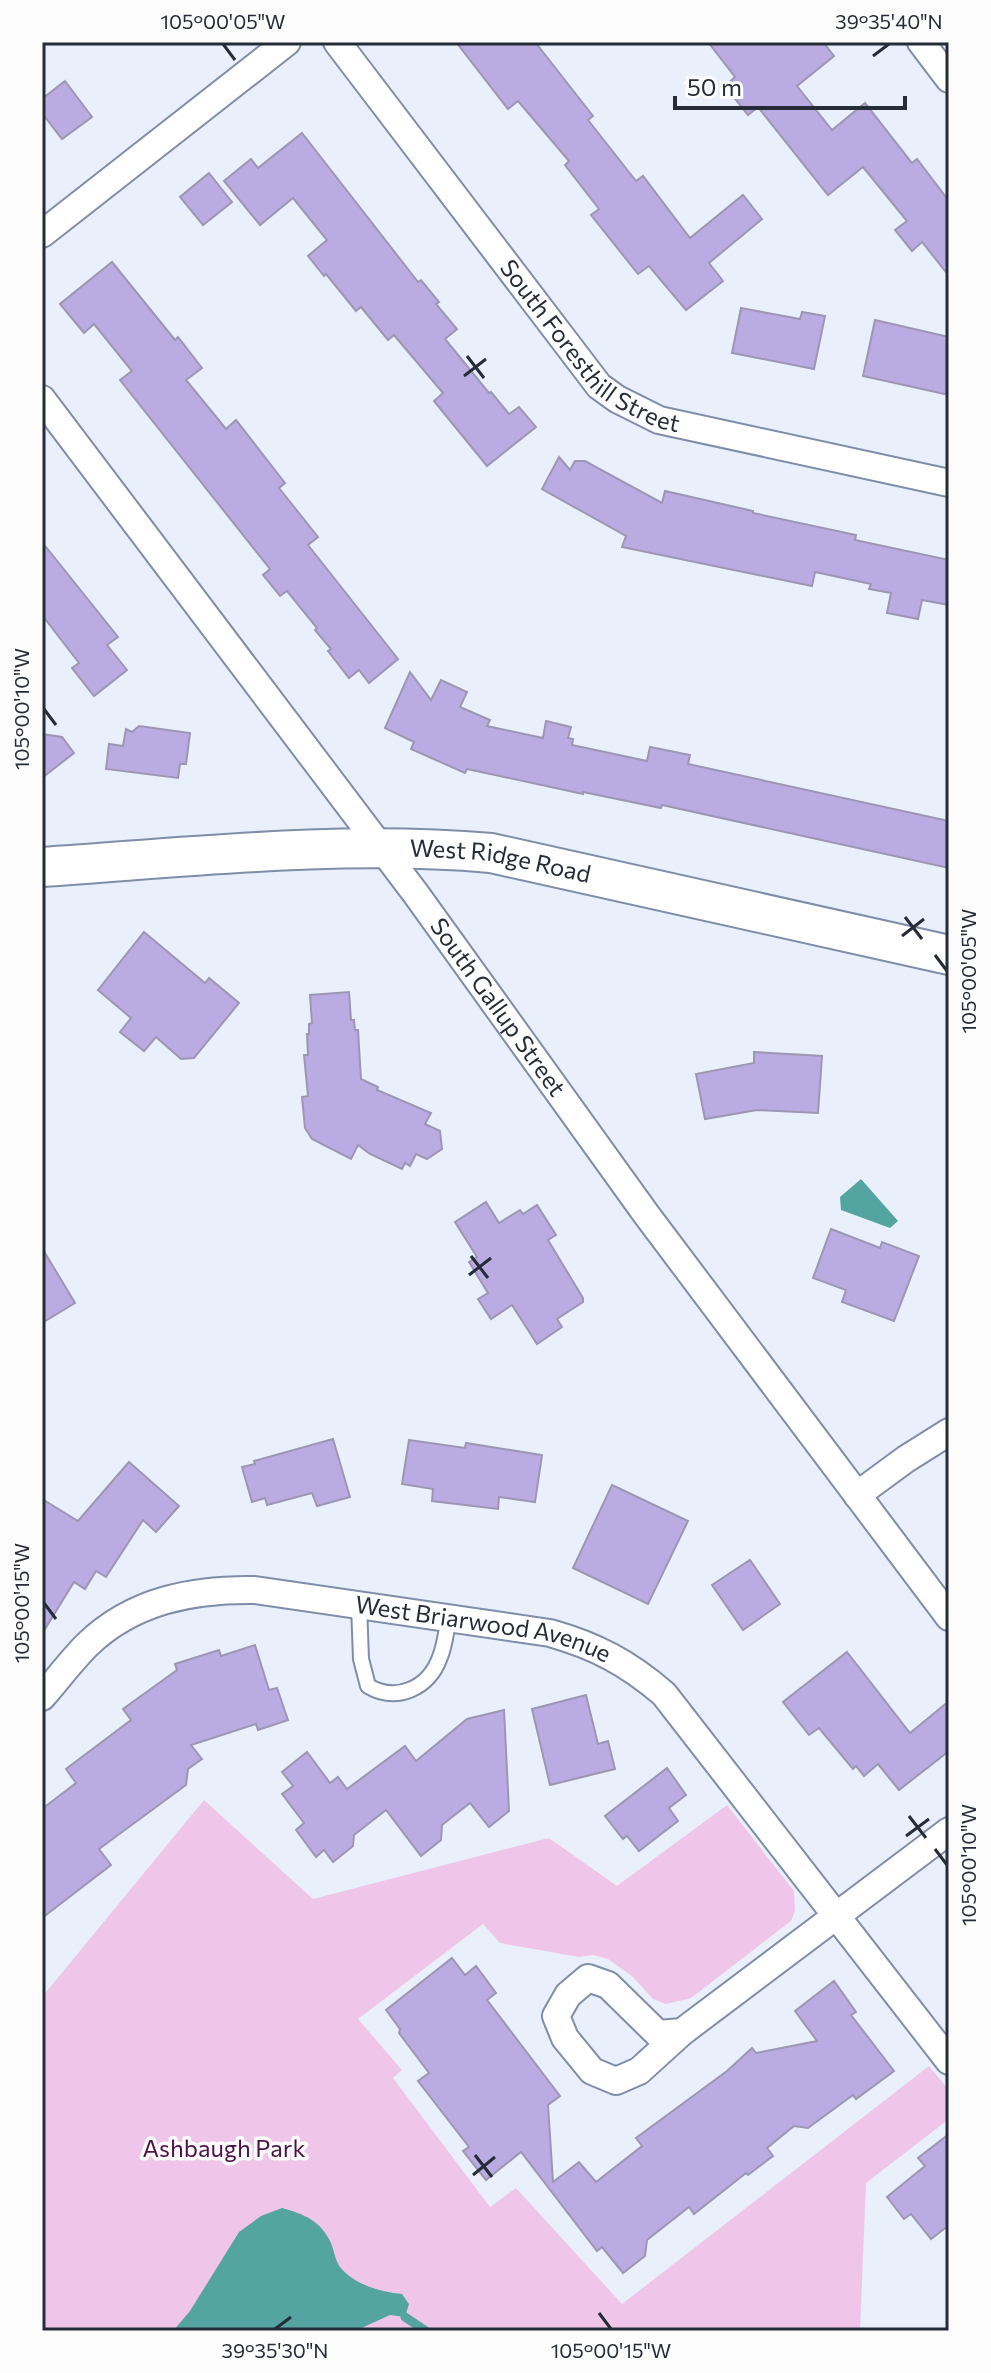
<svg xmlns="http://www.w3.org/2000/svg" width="991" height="2373" font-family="Commissioner,sans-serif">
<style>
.green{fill:#efc5e9}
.water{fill:#54a4a1}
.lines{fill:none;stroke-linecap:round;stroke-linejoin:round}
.stream{stroke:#54a4a1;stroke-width:9}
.building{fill:#baace3;stroke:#9d96b3;stroke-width:2}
.lane-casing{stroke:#7f8da8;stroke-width:18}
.street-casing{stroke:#7f8da8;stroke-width:30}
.secondary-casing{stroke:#7f8da8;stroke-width:42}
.lane{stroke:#fff;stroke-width:14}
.street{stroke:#fff;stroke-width:26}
.secondary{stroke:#fff;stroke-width:38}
.ticks{fill:none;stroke:#262c37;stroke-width:3}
.labels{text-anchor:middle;stroke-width:7;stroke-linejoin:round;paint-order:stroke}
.street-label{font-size:24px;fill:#262c37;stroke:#fcfcfc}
.park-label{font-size:24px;fill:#4b1247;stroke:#fcfcfc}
.neatline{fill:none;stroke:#262c37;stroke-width:3}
.ticks-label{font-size:20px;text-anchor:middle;fill:#262c37}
</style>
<rect width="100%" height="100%" fill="#e9f0fb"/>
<!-- green -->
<polygon class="green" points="204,1800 313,1899 549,1838 617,1886 727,1805 794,1891 795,1911 791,1921 691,1998 666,2004 653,1999 633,1977 608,1959 593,1955 579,1957 500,1943 483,1924 358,2019 402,2070 393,2078 490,2207 516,2188 622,2304 929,2066 949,2090 949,2119 866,2183 860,2331 42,2331 42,1997"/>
<!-- water -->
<g class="water">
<polygon points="861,1179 898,1221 890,1228 841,1210 840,1197"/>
<path d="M282,2208C304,2214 321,2221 331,2243C334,2250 335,2260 340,2267C355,2285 380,2292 402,2294L409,2304L405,2317L390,2315L355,2331H173L190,2311L239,2232L261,2216Z"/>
</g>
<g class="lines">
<!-- stream -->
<polyline class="stream" points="405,2317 426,2331"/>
</g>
<!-- building -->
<g class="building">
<polygon points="456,42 535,42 593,116 588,120 636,181 643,176 690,238 743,195 762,219 709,263 723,281 686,310 649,266 638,274 591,215 599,209 565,165 569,161 518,101 508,109"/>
<polygon points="708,42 823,42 834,56 797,86 832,130 865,103 912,163 917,159 949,201 949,276 922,242 912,251 895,230 907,221 863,167 828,195 758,107 748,115 725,86 735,77"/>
<polygon points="65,81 92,117 62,139 42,113 42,99"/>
<polygon points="302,133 418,282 421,280 439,302 436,304 457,329 445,339 489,393 491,392 509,414 519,407 536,427 487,466 434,401 443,393 394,335 388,340 361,307 356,311 326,274 324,276 308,256 327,240 293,198 260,225 224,181 251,159 258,168"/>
<polygon points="209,173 232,202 203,225 180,197"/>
<polygon points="112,262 175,340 178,337 202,368 186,380 226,429 236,420 285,483 279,488 318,537 308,545 398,659 369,683 359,670 349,678 328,651 331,649 315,630 317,628 287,591 280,596 263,575 270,569 120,380 132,371 94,324 84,333 60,304"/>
<polygon points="741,308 800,319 802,312 825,316 814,369 732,353"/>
<polygon points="875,320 949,337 949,395 863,376"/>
<polygon points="559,457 570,470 575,461 585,461 662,503 665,491 753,511 753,513 856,535 855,540 949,560 949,605 922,600 918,619 887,613 891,593 869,589 871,584 815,572 812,586 622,547 626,536 542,489"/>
<polygon points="42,542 118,637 107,645 127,670 94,696 72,668 79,663 42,615"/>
<polygon points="410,672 431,700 441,680 467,692 460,707 490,720 487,726 543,738 546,721 571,727 568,738 573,739 572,745 647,761 650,747 690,755 688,764 949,821 949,868 662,805 661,808 583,792 583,794 467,769 465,773 411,749 414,742 385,728"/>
<polygon points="139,726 190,733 186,764 180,764 178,778 106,769 109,744 123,746 126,729 132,732"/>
<polygon points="42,734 62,737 74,753 42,778"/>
<polygon points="144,932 205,983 209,978 239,1003 194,1058 181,1059 156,1037 144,1051 120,1032 131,1018 98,990"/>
<polygon points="349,992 351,1020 354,1020 355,1030 358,1030 361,1079 378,1087 377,1090 431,1113 425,1124 440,1131 442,1149 427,1159 416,1154 410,1166 405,1163 402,1169 370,1154 358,1145 351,1159 312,1139 305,1128 302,1097 308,1096 304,1055 308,1055 307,1034 309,1034 309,1024 312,1023 310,995"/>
<polygon points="754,1052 822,1056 818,1113 757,1110 705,1119 696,1074 754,1063"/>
<polygon points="486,1202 499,1223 520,1210 523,1214 537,1205 556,1235 548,1240 583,1298 583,1302 557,1319 562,1327 537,1344 512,1305 491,1319 478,1299 488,1293 469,1262 477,1257 455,1222"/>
<polygon points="831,1229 880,1248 882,1242 919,1256 894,1321 842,1302 846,1290 813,1278"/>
<polygon points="42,1248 75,1303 42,1323"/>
<polygon points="333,1439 350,1497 317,1506 312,1493 267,1505 265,1498 252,1502 242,1467 255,1464 254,1461"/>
<polygon points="409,1440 465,1448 466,1443 542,1455 535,1502 499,1497 498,1509 432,1501 433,1489 402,1484"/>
<polygon points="129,1462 179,1506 156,1532 143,1520 106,1577 96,1571 85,1589 74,1582 42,1634 42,1499 78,1521"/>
<polygon points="612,1485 688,1521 648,1604 573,1568"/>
<polygon points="750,1560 780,1604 743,1630 712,1585"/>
<polygon points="255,1645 269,1690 277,1688 288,1720 258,1730 256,1724 191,1745 202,1759 188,1769 186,1785 99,1849 111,1865 42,1918 42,1809 76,1783 66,1769 131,1720 123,1709 177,1670 175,1664 219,1650 221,1656"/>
<polygon points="847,1652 910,1733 949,1701 949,1751 899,1790 878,1764 864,1776 856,1766 853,1769 819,1728 809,1735 783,1702"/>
<polygon points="586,1695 598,1744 608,1741 615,1769 550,1785 532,1709"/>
<polygon points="504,1710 509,1811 489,1827 470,1803 442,1825 441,1840 421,1856 386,1810 354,1835 353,1846 333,1862 324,1850 316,1857 296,1830 304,1823 282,1794 293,1786 282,1772 307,1752 330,1783 338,1777 347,1789 405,1746 416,1761 467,1719"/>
<polygon points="667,1768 686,1795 669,1808 678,1821 639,1851 627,1836 623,1839 605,1816"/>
<polygon points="452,1958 465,1975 476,1966 496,1993 487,2000 560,2096 548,2105 553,2182 579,2162 596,2182 642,2146 636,2138 727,2071 752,2048 756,2053 817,2041 795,2011 834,1981 856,2012 851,2015 894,2071 856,2099 853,2095 808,2128 794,2126 767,2148 773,2156 748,2175 746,2173 694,2214 689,2207 647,2240 645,2256 623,2273 602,2247 597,2251 521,2152 486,2180 463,2151 469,2147 418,2081 429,2073 399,2033 400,2029 386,2010"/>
<polygon points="949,2134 949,2225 931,2239 911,2214 904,2219 887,2197 925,2166 918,2158"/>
</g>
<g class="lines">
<!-- lane casing -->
<g class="lane-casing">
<path id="lane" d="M359,1605L361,1659L368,1686C397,1703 429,1688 440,1657C445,1645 446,1631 449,1618"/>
</g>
<!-- street casing -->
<g class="street-casing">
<g id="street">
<path id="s1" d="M337,42L599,386L617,399L659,420L949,483"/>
<polyline points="921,42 949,79"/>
<polyline points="42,234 287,42"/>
<path id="s2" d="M42,399L416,894L646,1214L949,1617"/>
<polyline points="857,1495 906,1459 949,1432"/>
<path id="s3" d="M42,1697C57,1680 71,1661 87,1645C133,1600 194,1589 255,1590L550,1633C596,1646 628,1663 664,1694L949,2061"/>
<polyline points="682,2032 658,2034 608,1985 588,1978 568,1995 556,2016 565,2038 592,2071 616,2081 639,2071 682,2032 949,1831"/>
</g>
</g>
<!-- secondary casing -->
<g class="secondary-casing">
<g id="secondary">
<path id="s4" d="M42,867C192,857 341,840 491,853L949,955"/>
</g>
</g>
<!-- lane -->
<use href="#lane" class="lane"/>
<!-- street -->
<use href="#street" class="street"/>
<!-- secondary -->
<use href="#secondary" class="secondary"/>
</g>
<!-- ticks -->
<path class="ticks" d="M223,44L235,60M873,56L889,44M467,356L484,378M464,376L486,359M44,709L56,725M905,917L922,939M902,936L924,919M935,955L947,971M471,1256L488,1278M469,1275L491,1258M44,1603L56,1619M909,1816L926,1838M906,1836L929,1819M935,1849L947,1865M475,2155L492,2177M473,2175L495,2157M599,2313L611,2329M275,2329L291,2317"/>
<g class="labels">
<!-- street labels -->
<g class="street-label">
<text dy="8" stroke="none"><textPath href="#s1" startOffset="400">South Foresthill Street</textPath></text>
<text dy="8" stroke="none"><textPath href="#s4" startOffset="460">West Ridge Road</textPath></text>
<text dy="8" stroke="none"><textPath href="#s2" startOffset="760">South Gallup Street</textPath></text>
<text dy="8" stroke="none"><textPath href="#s3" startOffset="482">West Briarwood Avenue</textPath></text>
</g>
<!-- park labels -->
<g class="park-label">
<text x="224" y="2157">Ashbaugh Park</text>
</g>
</g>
<!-- border -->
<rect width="991" height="2373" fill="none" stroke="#fcfcfc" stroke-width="88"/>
<!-- scale -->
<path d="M675 96v12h230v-12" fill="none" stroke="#262c37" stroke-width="4"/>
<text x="687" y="96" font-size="24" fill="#262c37" stroke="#fcfcfc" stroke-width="6" paint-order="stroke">50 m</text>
<rect x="44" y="44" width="903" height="2285" class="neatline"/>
<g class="ticks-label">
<text x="223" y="29">105°00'05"W</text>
<text x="889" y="29">39°35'40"N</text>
<text transform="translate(22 709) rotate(-90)" y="7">105°00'10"W</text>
<text transform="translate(969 971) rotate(-90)" y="7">105°00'05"W</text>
<text transform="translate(22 1603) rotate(-90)" y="7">105°00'15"W</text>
<text transform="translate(969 1865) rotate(-90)" y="7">105°00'10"W</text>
<text x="275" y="2358">39°35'30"N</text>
<text x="611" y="2358">105°00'15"W</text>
</g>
</svg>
